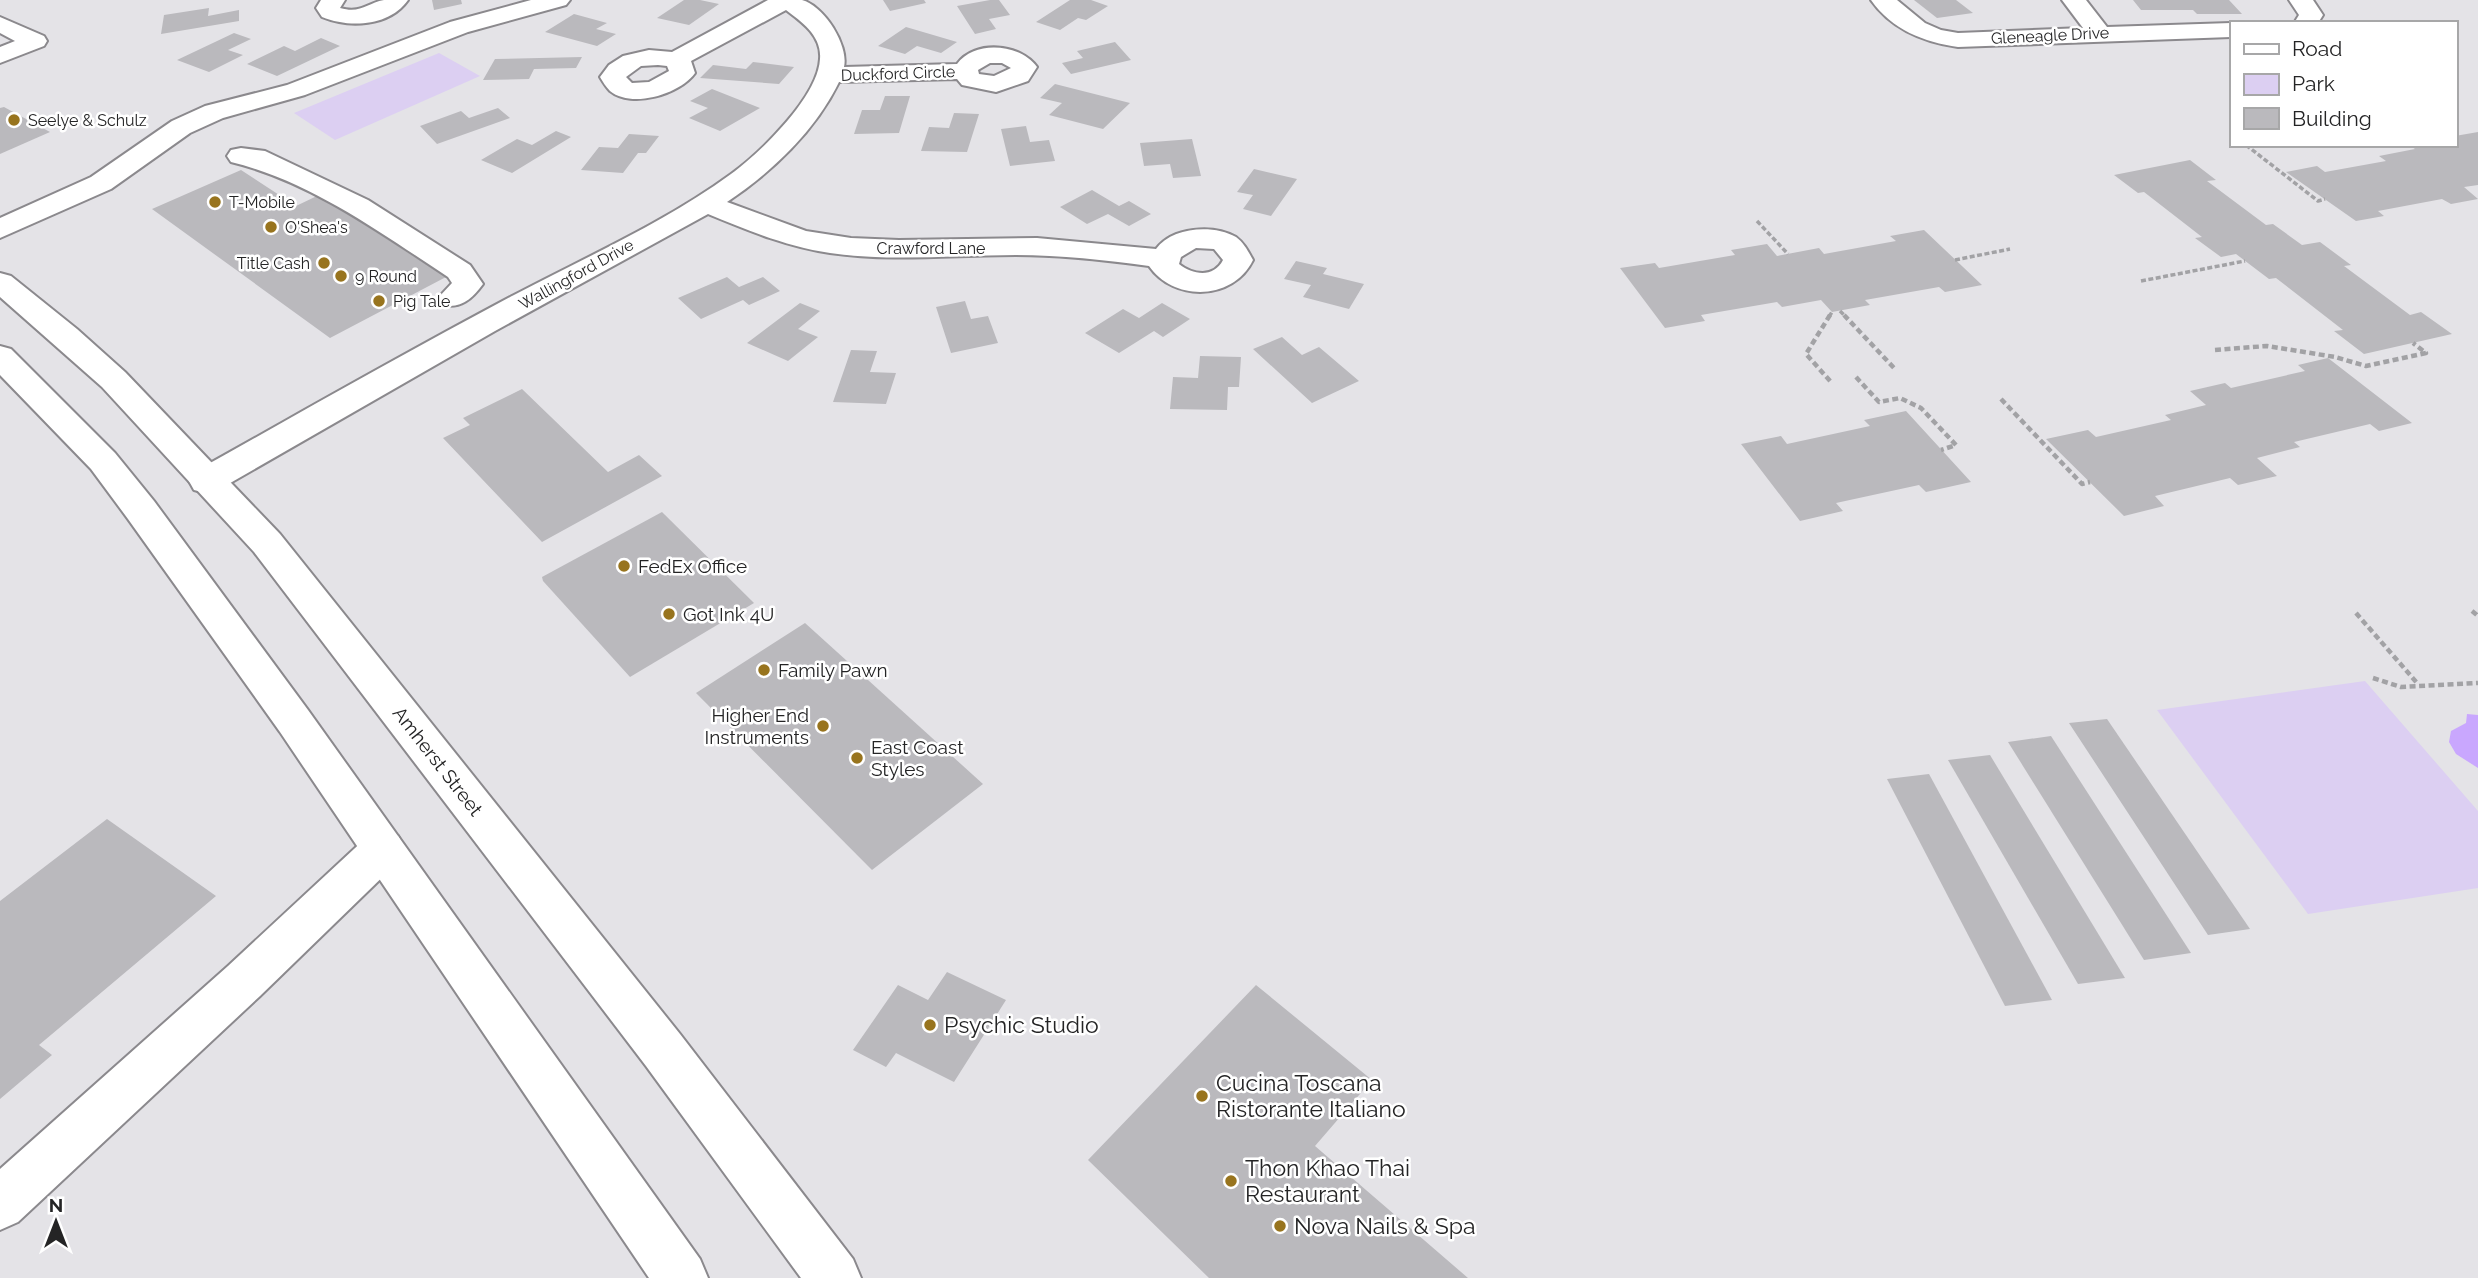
<svg xmlns="http://www.w3.org/2000/svg" width="2478" height="1278" font-family="Raleway,sans-serif">
<style>
.green{fill:#dccff2}
.water{fill:#c9a7fe}
.building{fill:#bab9bd}
.lines{fill:none;stroke-linecap:round;stroke-linejoin:round}
.minor-casing{stroke:#8b898d;stroke-width:4}
.highway-casing{stroke:#8b898d;stroke-width:4}
.path-far1{stroke:#a2a2a5;stroke-width:3.5;stroke-dasharray:5 2.5;stroke-linecap:butt}
.path{stroke:#a2a2a5;stroke-width:4.5;stroke-dasharray:6 3.5;stroke-linecap:butt}
.minor{fill:#fff;fill-rule:evenodd}
.highway{fill:#fff;fill-rule:evenodd}
.poi-dot{fill:#98741e;stroke:#fff;stroke-width:2.5}
.labels{text-anchor:middle;stroke-width:5;stroke-linejoin:round;paint-order:stroke}
.far-street-label{font-size:16px;fill:#242425;stroke:#fff}
.far-poi-label{font-size:16px;fill:#242425;stroke:#fff;text-anchor:start}
.poi-label{font-size:19px;fill:#242425;stroke:#fff;text-anchor:start}
.street-label{font-size:19px;fill:#242425;stroke:#fff}
.near-poi-label{font-size:23px;fill:#242425;stroke:#fff;text-anchor:start}
</style>
<rect width="100%" height="100%" fill="#e4e3e7"/>
<!-- green -->
<g class="green">
<polygon points="439,53 480,76 335,140 294,113"/>
<polygon points="2365,681 2478,811 2478,888 2308,914 2157,710"/>
</g>
<!-- water -->
<polygon class="water" points="2467,714 2478,715 2478,768 2456,754 2449,742 2451,731 2466,723"/>
<!-- building -->
<g class="building">
<polygon points="432,0 461,0 462,4 434,10"/>
<polygon points="684,0 700,0 719,4 689,25 657,18"/>
<polygon points="883,0 924,0 926,3 890,11"/>
<polygon points="990,0 999,0 1010,15 989,19 996,29 975,34 957,6"/>
<polygon points="1070,0 1091,0 1108,6 1086,20 1078,18 1060,30 1036,22"/>
<polygon points="1914,0 1956,0 1973,13 1937,18"/>
<polygon points="2133,0 2229,0 2242,14 2197,14 2193,10 2141,10"/>
<polygon points="209,8 208,16 239,10 239,21 161,34 164,15"/>
<polygon points="574,14 607,23 596,29 616,34 597,46 545,32"/>
<polygon points="906,27 957,42 941,53 917,46 905,54 878,46"/>
<polygon points="234,33 251,39 228,50 243,55 209,72 177,60"/>
<polygon points="321,38 340,46 277,76 247,64 284,46 295,51"/>
<polygon points="1115,42 1131,60 1071,74 1062,63 1083,58 1077,51"/>
<polygon points="582,57 576,68 534,69 529,79 483,80 495,59"/>
<polygon points="753,62 794,67 779,84 700,78 713,65 746,69"/>
<polygon points="1055,84 1130,103 1103,129 1049,115 1062,103 1040,98"/>
<polygon points="712,89 760,108 720,131 689,118 708,108 690,101"/>
<polygon points="885,96 910,96 899,133 854,134 862,110 880,110"/>
<polygon points="4,107 50,132 0,154 0,108"/>
<polygon points="498,108 510,118 437,144 420,126 461,111 469,118"/>
<polygon points="954,113 979,114 967,152 921,151 929,127 949,128"/>
<polygon points="1026,126 1030,142 1049,140 1055,161 1010,166 1001,129"/>
<polygon points="556,131 571,137 512,173 481,160 517,139 532,145"/>
<polygon points="2478,132 2478,185 2464,187 2478,199 2451,204 2442,199 2378,211 2384,216 2356,221 2286,172 2317,166 2325,172 2386,161 2379,156 2415,149 2409,145 2455,145 2455,136"/>
<polygon points="629,134 659,136 646,153 638,153 623,173 581,170 599,147 618,148"/>
<polygon points="1192,139 1201,176 1173,178 1170,164 1144,166 1140,143"/>
<polygon points="2190,160 2216,180 2207,181 2266,225 2273,224 2302,245 2320,242 2351,265 2344,266 2410,315 2421,312 2452,334 2364,354 2334,331 2343,330 2276,278 2269,279 2236,254 2221,257 2195,238 2202,237 2144,192 2138,193 2114,175"/>
<polygon points="1254,169 1297,179 1271,216 1243,209 1253,195 1237,192"/>
<polygon points="241,170 296,206 319,195 446,277 330,338 152,209"/>
<polygon points="1092,190 1119,206 1129,201 1151,214 1129,226 1108,214 1087,224 1060,207"/>
<polygon points="1924,230 1982,285 1945,292 1939,287 1865,300 1870,305 1832,312 1821,300 1782,307 1777,302 1701,315 1705,321 1665,328 1620,268 1655,263 1659,268 1735,255 1731,250 1767,244 1777,256 1819,248 1824,254 1896,241 1890,236"/>
<polygon points="1296,261 1327,268 1323,274 1364,284 1349,309 1303,297 1311,285 1284,279"/>
<polygon points="727,277 739,287 763,277 780,291 749,305 743,300 701,319 678,298"/>
<polygon points="965,301 971,319 988,316 998,343 951,353 936,307"/>
<polygon points="800,303 820,311 798,329 818,337 788,361 747,343"/>
<polygon points="1162,303 1190,319 1163,337 1154,331 1119,353 1085,333 1123,309 1139,318"/>
<polygon points="1282,337 1302,355 1319,347 1359,381 1312,403 1253,349"/>
<polygon points="851,350 877,351 870,372 896,373 886,404 833,402"/>
<polygon points="1200,356 1241,357 1239,387 1228,387 1227,410 1170,409 1173,377 1198,378"/>
<polygon points="2328,358 2412,423 2379,431 2370,424 2294,442 2300,447 2257,458 2277,476 2238,485 2230,478 2155,496 2164,506 2124,516 2046,439 2088,430 2096,437 2171,420 2165,415 2206,405 2190,391 2225,383 2231,388 2305,371 2298,365"/>
<polygon points="522,389 608,472 639,455 662,476 542,542 443,438 470,425 463,418"/>
<polygon points="1906,411 1971,482 1926,492 1919,485 1836,503 1843,511 1800,521 1741,444 1781,436 1787,444 1870,426 1864,420"/>
<polygon points="662,512 754,603 630,677 543,581 542,577"/>
<polygon points="805,623 983,784 872,870 696,693"/>
<polygon points="2107,719 2250,929 2208,935 2069,723"/>
<polygon points="2051,736 2191,953 2144,960 2008,742"/>
<polygon points="1990,755 2125,978 2078,984 1948,760"/>
<polygon points="1929,774 2052,1000 2005,1006 1887,779"/>
<polygon points="107,819 216,896 39,1045 52,1055 0,1099 0,901"/>
<polygon points="947,972 1006,1000 954,1082 896,1053 886,1067 853,1050 898,985 928,1000"/>
<polygon points="1256,985 1372,1080 1315,1146 1468,1278 1209,1278 1088,1160"/>
</g>
<g class="lines">
<!-- minor casing -->
<g class="minor-casing">
<g id="minor">
<path d="M321,0H345L340,8C361,14 367,3 384,0C392,0 400,0 408,0C389,27 349,28 322,17L316,8Z"/>
<polygon points="531,0 570,0 566,5 468,32 305,95 223,118 190,133 111,189 0,238 0,218 91,177 172,121 205,106 287,85 450,22"/>
<path d="M768,0C778,0 792,0 802,0C824,6 849,45 844,67L957,64C975,39 1021,44 1037,67L1028,81L996,92L962,85L957,79L839,82C815,131 772,172 727,202L806,231L851,238L899,240L1037,238L1156,249C1172,227 1213,224 1236,237C1244,243 1248,251 1253,260C1233,301 1174,302 1149,266C1105,260 1061,255 1016,255C954,255 892,262 830,253C787,247 747,230 708,214L495,331L218,490L206,493L194,490L189,481L194,472C300,413 406,352 514,295C586,257 664,223 731,174C760,153 818,97 820,59C822,36 802,22 786,10L691,61L695,73C680,94 632,109 610,91C606,87 603,82 600,77L609,65L623,56L649,50L672,52ZM990,63H1002L1011,68L994,76L979,74L978,70ZM658,65L667,66L669,71L649,82L632,83L626,77L641,66ZM1196,248L1214,249L1223,260C1214,278 1193,275 1179,264L1181,257Z"/>
<path d="M1871,0H1897L1925,23L1941,30L1958,33L2083,28L2062,0H2086L2107,27L2231,23V37L1958,47C1924,42 1892,30 1871,0Z"/>
<polygon points="2289,0 2313,0 2323,15 2318,23 2294,23 2299,15"/>
<polygon points="0,17 44,36 47,41 44,46 0,63 0,47 15,41 0,33"/>
<path d="M241,148L265,151L368,200L470,265L483,284C472,299 461,309 442,305L438,298L452,283L448,277C381,233 310,181 231,162L227,156L231,150Z"/>
<polygon points="383,830 398,836 405,849 398,862 260,996 18,1222 0,1230 0,1169 228,966 368,836"/>
</g>
</g>
<!-- highway casing -->
<g class="highway-casing">
<g id="highway">
<polygon points="0,273 11,276 77,329 125,372 280,534 680,1034 853,1259 861,1278 801,1278 646,1066 254,552 102,387 0,297"/>
<polygon points="0,346 11,349 115,453 154,501 308,710 700,1259 708,1278 649,1278 280,732 128,519 91,469 0,375"/>
</g>
</g>
<!-- path-far1 -->
<g class="path-far1">
<polyline points="2246,145 2318,201 2325,199"/>
<polyline points="1757,221 1788,254"/>
<polyline points="1955,260 2010,249"/>
<polyline points="2141,281 2245,261"/>
<polyline points="1840,311 1846,317"/>
<polyline points="1829,317 1832,312"/>
</g>
<!-- path -->
<g class="path">
<polyline points="1830,315 1806,354 1831,382"/>
<polyline points="1844,315 1895,369"/>
<polyline points="2215,350 2267,346 2335,357 2366,366 2426,353 2413,343"/>
<polyline points="1856,377 1879,402 1900,398 1921,408 1956,445 1941,450"/>
<polyline points="2001,399 2082,484 2090,482"/>
<polyline points="2472,611 2478,616"/>
<polyline points="2356,613 2418,684"/>
<polyline points="2373,678 2401,687 2478,683"/>
</g>
<!-- minor -->
<use href="#minor" class="minor"/>
<!-- highway -->
<use href="#highway" class="highway"/>
</g>
<!-- markers -->
<g class="poi-dot">
<circle cx="14" cy="120" r="7"/>
<circle cx="215" cy="202" r="7"/>
<circle cx="271" cy="227" r="7"/>
<circle cx="324" cy="263" r="7"/>
<circle cx="341" cy="276" r="7"/>
<circle cx="379" cy="301" r="7"/>
<circle cx="624" cy="566" r="7"/>
<circle cx="669" cy="614" r="7"/>
<circle cx="764" cy="670" r="7"/>
<circle cx="823" cy="726" r="7"/>
<circle cx="857" cy="758" r="7"/>
<circle cx="930" cy="1025" r="7"/>
<circle cx="1202" cy="1096" r="7"/>
<circle cx="1231" cy="1181" r="7"/>
<circle cx="1280" cy="1226" r="7"/>
</g>
<g class="labels">
<!-- far-street labels -->
<g class="far-street-label">
<text transform="translate(2050 35) rotate(-3)" y="6">Gleneagle Drive</text>
<text transform="translate(898 73) rotate(-2)" y="6">Duckford Circle</text>
<text x="931" y="254">Crawford Lane</text>
<text transform="translate(576 274) rotate(-29)" y="6">Wallingford Drive</text>
</g>
<!-- far-poi labels -->
<g class="far-poi-label">
<text x="28" y="126">Seelye &amp; Schulz</text>
<text x="229" y="208">T-Mobile</text>
<text x="285" y="233">O'Shea's</text>
<text x="310" y="269" text-anchor="end">Title Cash</text>
<text x="355" y="282">9 Round</text>
<text x="393" y="307">Pig Tale</text>
</g>
<!-- poi labels -->
<g class="poi-label">
<text x="638" y="573">FedEx Office</text>
<text x="683" y="621">Got Ink 4U</text>
<text x="778" y="677">Family Pawn</text>
<text x="809" y="722" text-anchor="end">Higher End<tspan x="809" dy="22">Instruments</tspan></text>
<text x="871" y="754">East Coast<tspan x="871" dy="22">Styles</tspan></text>
</g>
<!-- street labels -->
<g class="street-label">
<text transform="translate(438 761) rotate(52)" y="7">Amherst Street</text>
</g>
<!-- near-poi labels -->
<g class="near-poi-label">
<text x="944" y="1033">Psychic Studio</text>
<text x="1216" y="1091">Cucina Toscana<tspan x="1216" dy="26">Ristorante Italiano</tspan></text>
<text x="1245" y="1176">Thon Khao Thai<tspan x="1245" dy="26">Restaurant</tspan></text>
<text x="1294" y="1234">Nova Nails &amp; Spa</text>
</g>
</g>
<!-- legend -->
<rect x="2230" y="21" width="228" height="126" fill="#ffffff" stroke="#a7a7a8" stroke-width="2"/>
<rect x="2244" y="44" width="35" height="10" fill="#ffffff" stroke="#a7a7a8" stroke-width="2"/>
<text x="2292" y="56" font-size="21" fill="#242425">Road</text>
<rect x="2244" y="74" width="35" height="21" fill="#dccff2" stroke="#a7a7a8" stroke-width="2"/>
<text x="2292" y="91" font-size="21" fill="#242425">Park</text>
<rect x="2244" y="108" width="35" height="21" fill="#bab9bd" stroke="#a7a7a8" stroke-width="2"/>
<text x="2292" y="126" font-size="21" fill="#242425">Building</text>
<!-- north arrow -->
<g transform="translate(56 1222)" stroke="#ffffff" stroke-width="5" paint-order="stroke">
<path d="M0-5L12 26L0 18L-12 26Z" fill="#242425"/>
<text y="-10" font-size="19" font-weight="bold" text-anchor="middle" fill="#242425">N</text>
</g>
</svg>
